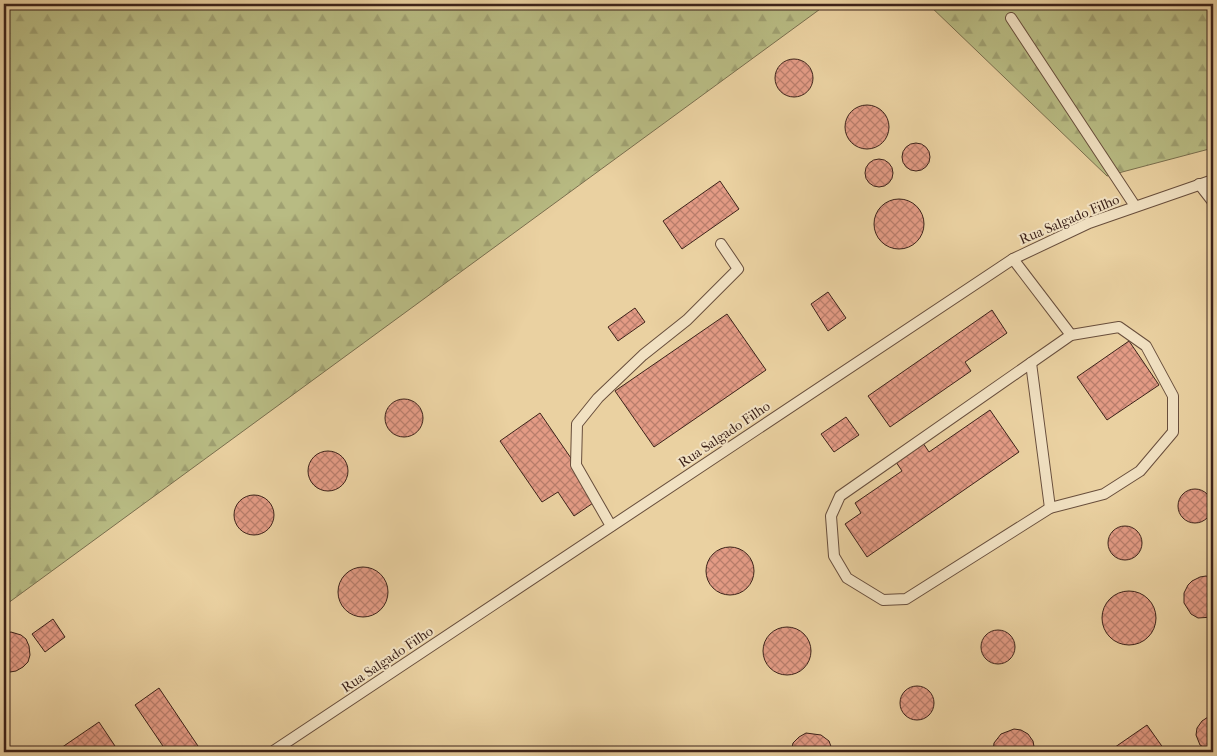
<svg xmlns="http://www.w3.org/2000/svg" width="1217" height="756" font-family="'IM FELL French Canon',serif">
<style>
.forest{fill:url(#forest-firs);stroke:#7a6f4e}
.building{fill:url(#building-cross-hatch);stroke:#3d231a}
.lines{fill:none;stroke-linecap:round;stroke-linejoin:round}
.service-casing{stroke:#684e3c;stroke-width:12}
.service{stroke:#f1e1c2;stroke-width:10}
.labels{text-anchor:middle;stroke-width:4;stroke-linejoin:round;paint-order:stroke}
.street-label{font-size:14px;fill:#3d231a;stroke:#f1e1c2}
</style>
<defs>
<pattern id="forest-firs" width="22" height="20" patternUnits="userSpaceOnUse" patternTransform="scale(1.25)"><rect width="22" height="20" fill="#b8bb83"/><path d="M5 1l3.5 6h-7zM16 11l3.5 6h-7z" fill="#9fa071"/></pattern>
<pattern id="building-cross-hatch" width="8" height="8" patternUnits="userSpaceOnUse" patternTransform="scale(1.25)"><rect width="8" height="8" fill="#e39b85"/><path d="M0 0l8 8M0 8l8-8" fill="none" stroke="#b97e6c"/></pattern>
</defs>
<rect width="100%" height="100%" fill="#ead1a1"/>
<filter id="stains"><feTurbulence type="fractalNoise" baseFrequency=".004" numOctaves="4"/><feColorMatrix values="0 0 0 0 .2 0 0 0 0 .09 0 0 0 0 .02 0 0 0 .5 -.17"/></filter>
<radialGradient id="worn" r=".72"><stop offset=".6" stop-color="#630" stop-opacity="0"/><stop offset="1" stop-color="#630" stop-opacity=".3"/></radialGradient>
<!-- forest -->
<g class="forest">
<polygon points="4,4 827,4 4,606"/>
<polygon points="928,4 1213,4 1213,148 1107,176"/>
</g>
<!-- building -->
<g class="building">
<circle cx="794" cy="78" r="19"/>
<circle cx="867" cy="127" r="22"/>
<circle cx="916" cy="157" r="14"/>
<circle cx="879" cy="173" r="14"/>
<polygon points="720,181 739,209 682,249 663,221"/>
<circle cx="899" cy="224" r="25"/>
<polygon points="828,292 846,318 828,331 811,304"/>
<polygon points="635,308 645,322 618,341 608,327"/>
<polygon points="992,310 1007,333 965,362 971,371 890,427 868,396"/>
<polygon points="727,314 766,370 654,447 615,391"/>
<polygon points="1129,341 1159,385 1107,420 1077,377"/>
<circle cx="404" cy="418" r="19"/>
<polygon points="990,410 1019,452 867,557 845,524 861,513 855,503 902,471 896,462 923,443 929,452"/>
<polygon points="540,413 599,499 574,516 558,492 542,502 500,441"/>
<polygon points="846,417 859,435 834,452 821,434"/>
<circle cx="328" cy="471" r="20"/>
<circle cx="1195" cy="506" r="17"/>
<circle cx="254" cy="515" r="20"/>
<circle cx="1125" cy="543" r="17"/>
<circle cx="730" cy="571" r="24"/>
<circle cx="363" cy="592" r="25"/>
<polygon points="1206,576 1213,578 1213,617 1198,618 1191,614 1184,603 1184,593 1188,585 1192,581 1200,577"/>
<circle cx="1129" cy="618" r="27"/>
<polygon points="53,619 65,637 45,652 32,634"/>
<circle cx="787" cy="651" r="24"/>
<circle cx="998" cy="647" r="17"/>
<polygon points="11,632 21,635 26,639 29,646 30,655 28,662 23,667 16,671 10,672 4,671 4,634"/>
<circle cx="917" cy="703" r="17"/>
<polygon points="159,688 200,749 195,752 167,752 135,705"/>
<polygon points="1208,717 1213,717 1213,750 1207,749 1200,745 1196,735 1197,728 1202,721"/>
<polygon points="99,722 119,752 55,752"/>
<polygon points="1147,725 1166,752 1108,752"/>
<polygon points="1014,729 1021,730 1028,734 1033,741 1035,752 993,752 994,743 1001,734"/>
<polygon points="806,733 821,735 829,741 833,752 791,752 793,743 799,737"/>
</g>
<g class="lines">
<!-- service casing -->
<g class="service-casing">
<g id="service">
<polyline points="1011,18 1135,206"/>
<polyline points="1199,184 1213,202"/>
<polyline points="1013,259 1071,335"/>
<polygon points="1119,327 1146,346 1173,396 1173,432 1140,471 1104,494 1050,508 906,599 883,600 847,578 834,556 831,516 840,496 1071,335"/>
<polyline points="1031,363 1050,508"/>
<polyline points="611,526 576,465 577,424 598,398 643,355 687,320 738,269 721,244"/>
<polyline points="272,752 1013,259 1089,223 1213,180"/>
</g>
</g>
<!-- service -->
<use href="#service" class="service"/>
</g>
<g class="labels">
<!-- street labels -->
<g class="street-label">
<text transform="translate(1069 219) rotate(-23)" y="5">Rua Salgado Filho</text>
<text transform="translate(724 434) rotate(-34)" y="5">Rua Salgado Filho</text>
<text transform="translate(387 659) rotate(-34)" y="5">Rua Salgado Filho</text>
</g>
</g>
<!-- margin -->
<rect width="1217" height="756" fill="none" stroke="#ead1a1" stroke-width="20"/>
<rect x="5" y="5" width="1207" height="746" fill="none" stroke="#3d231a" stroke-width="2.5"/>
<rect x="10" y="10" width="1197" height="736" fill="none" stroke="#3d231a"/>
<rect width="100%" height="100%" filter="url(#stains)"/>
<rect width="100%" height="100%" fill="url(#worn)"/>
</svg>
